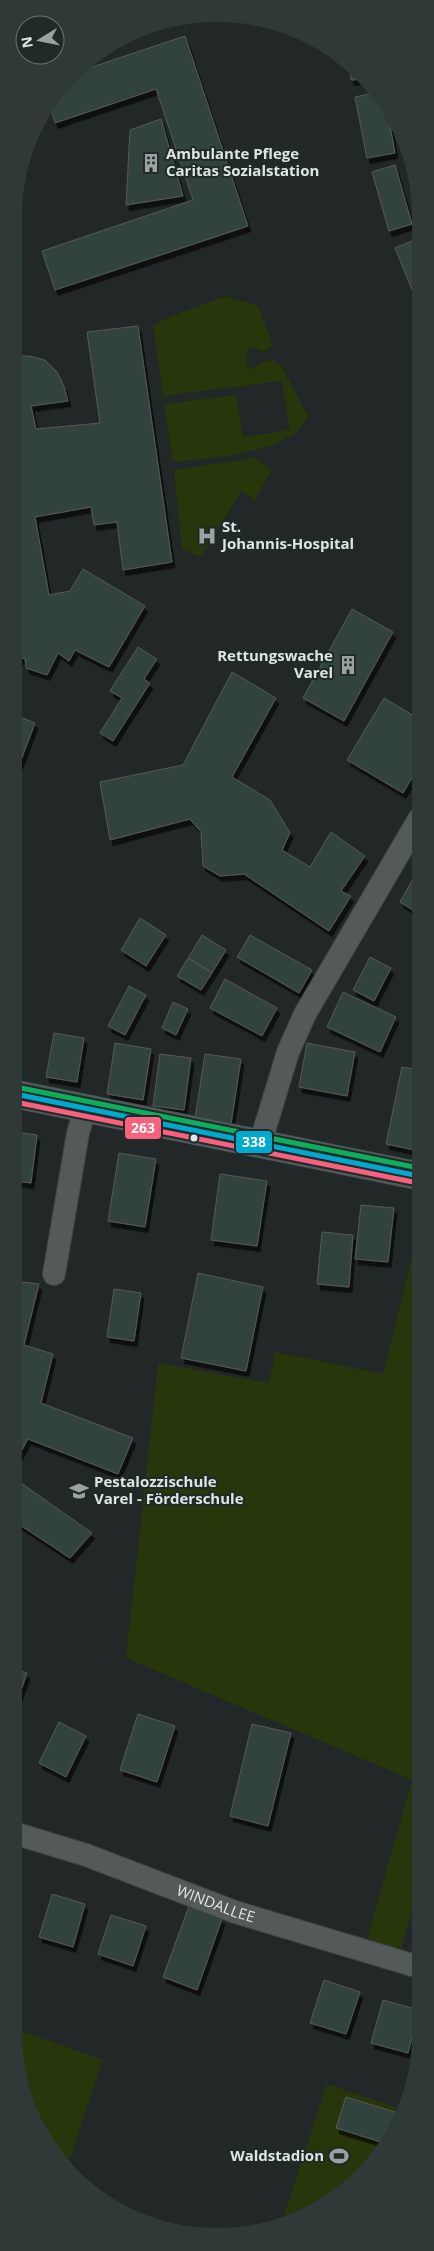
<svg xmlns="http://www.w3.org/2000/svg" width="434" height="2251" font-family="'Open Sans',sans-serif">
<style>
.green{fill:#27360b}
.building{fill:#33423c;stroke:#555a58;filter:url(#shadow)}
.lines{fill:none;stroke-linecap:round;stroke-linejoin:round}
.street-casing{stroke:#3d4342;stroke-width:24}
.secondary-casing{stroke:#3d4342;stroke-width:29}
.street{stroke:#545959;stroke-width:22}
.secondary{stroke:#515a5b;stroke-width:28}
.bus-1-casing{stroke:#1f2a29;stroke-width:9}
.bus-2-casing{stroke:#1f2a29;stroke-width:9}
.bus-3-casing{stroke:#1f2a29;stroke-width:9}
.bus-1{stroke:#00a9ce;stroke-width:5}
.bus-2{stroke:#f8607d;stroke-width:5}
.bus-3{stroke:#0daf5c;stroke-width:5}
.bus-dot{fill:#dee5e4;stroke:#1f2a29;stroke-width:2}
.labels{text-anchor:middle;stroke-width:4;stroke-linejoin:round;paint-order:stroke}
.poi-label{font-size:15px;font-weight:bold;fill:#dee5e4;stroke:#1f2a29;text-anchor:start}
.street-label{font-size:15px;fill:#dee5e4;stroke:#1f2a29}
.line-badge{stroke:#1f2a29;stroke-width:2}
.badge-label{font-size:14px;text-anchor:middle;font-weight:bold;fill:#fff}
</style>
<defs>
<filter id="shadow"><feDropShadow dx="3" dy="5.5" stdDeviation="0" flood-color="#0009"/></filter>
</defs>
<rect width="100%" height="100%" fill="#222727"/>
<!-- green -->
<g class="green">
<path d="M226,296L258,306L273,345L264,352L259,349L250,348C245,356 245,361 250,370L261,363L273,360L281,365L308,416C305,421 301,429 297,432C262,456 213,457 173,462L164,404L236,395L243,437L290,430L282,381L163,396L153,325L182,312Z"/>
<polygon points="254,458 272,469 255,500 241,491 201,557 182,549 174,470"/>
<polygon points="419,1228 419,1885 400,1953 366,1942 412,1780 126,1658 158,1363 269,1383 275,1352 383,1374"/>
<polygon points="14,2028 103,2060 67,2168 29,2112"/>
<polygon points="327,2084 403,2110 399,2124 351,2187 280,2227"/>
</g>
<!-- building -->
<g class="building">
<polygon points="185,36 248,226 55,290 42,251 193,200 156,89 55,123 50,106 80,71"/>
<polygon points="350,65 361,73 365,79 351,80"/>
<polygon points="374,93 388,114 395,153 367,158 355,97"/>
<polygon points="161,119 183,196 126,205 130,130"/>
<polygon points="395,165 412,224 389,231 372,172"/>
<polygon points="417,239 420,245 420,301 417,302 395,248"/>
<polygon points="138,326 172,562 123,570 117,522 94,525 91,507 35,517 49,595 70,591 83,569 145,606 109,667 75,650 69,661 58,653 47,675 26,668 25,658 15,660 15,356 29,356 45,360 57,372 64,386 68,401 31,406 36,429 100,423 87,332"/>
<polygon points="352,609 393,632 344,721 303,698"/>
<polygon points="138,647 157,659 144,679 150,683 113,741 100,733 122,698 110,691"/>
<polygon points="232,672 276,698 232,777 270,800 290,833 282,850 310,867 331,832 365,856 341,891 351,896 329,931 244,874 220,876 203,866 201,832 190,819 110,840 100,782 183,765"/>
<polygon points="384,698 419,719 419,766 403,793 347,760"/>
<polygon points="15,715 35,723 15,776"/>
<polygon points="419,868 419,914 400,902"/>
<polygon points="140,918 166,935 146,966 121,950"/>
<polygon points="202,935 226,950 212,973 188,958"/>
<polygon points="250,935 312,970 299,993 237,957"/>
<polygon points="370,957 391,968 374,1001 353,990"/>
<polygon points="188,958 212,973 201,990 177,976"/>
<polygon points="225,979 277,1008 262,1036 210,1008"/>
<polygon points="129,986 146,995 125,1035 108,1026"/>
<polygon points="343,992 396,1017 380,1052 327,1027"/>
<polygon points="173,1002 188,1009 176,1035 162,1028"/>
<polygon points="54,1033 84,1038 77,1082 46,1077"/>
<polygon points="418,1038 419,1038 419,1070 412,1069"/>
<polygon points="115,1043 151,1049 143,1100 107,1094"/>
<polygon points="307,1043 355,1052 347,1096 299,1087"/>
<polygon points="160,1054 191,1058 184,1110 153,1106"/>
<polygon points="205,1054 241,1059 231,1124 195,1118"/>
<polygon points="402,1067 419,1070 419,1151 386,1144"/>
<polygon points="15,1132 37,1135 31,1183 15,1181"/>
<polygon points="119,1153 156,1159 145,1227 108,1221"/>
<polygon points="220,1174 267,1181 257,1246 211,1240"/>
<polygon points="361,1205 394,1208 388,1262 355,1259"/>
<polygon points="322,1232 353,1235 349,1287 317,1284"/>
<polygon points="198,1273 263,1287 246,1371 181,1358"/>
<polygon points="14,1281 39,1284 24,1345 53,1354 41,1403 133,1438 118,1474 28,1439 14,1464"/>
<polygon points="114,1289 141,1293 134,1341 107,1337"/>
<polygon points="14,1478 92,1533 70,1558 14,1521"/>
<polygon points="14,1669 27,1673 14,1711"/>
<polygon points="138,1714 175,1726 157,1782 120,1770"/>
<polygon points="59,1722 86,1736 66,1777 39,1763"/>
<polygon points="252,1724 291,1733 268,1826 230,1816"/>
<polygon points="52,1894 85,1904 73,1947 39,1937"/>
<polygon points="189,1906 222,1919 197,1990 163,1977"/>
<polygon points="111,1915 146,1926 133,1966 98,1954"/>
<polygon points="324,1980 360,1992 346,2034 310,2023"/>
<polygon points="383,2000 419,2010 408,2053 371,2043"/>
<polygon points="346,2097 398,2113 390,2136 384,2143 336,2128"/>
</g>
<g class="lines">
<!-- street casing -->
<g class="street-casing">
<g id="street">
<polyline points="260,1144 288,1052 305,1014 419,819"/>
<polyline points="54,1274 78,1133 85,1109"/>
<path id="s1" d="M14,1833L86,1855L235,1912L419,1967"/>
</g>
</g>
<!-- secondary casing -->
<g class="secondary-casing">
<polyline id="secondary" points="15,1094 419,1176"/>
</g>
<!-- street -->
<use href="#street" class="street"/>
<!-- secondary -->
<use href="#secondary" class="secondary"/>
<!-- bus-1 casing -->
<g class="bus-1-casing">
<polyline id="bus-1" points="15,1094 419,1176"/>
</g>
<!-- bus-2 casing -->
<g class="bus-2-casing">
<polyline id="bus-2" points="15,1102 418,1183"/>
</g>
<!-- bus-3 casing -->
<g class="bus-3-casing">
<polyline id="bus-3" points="16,1087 419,1168"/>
</g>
<!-- bus-1 -->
<use href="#bus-1" class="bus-1"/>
<!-- bus-2 -->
<use href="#bus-2" class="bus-2"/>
<!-- bus-3 -->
<use href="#bus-3" class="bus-3"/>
</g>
<!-- icons -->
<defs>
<g id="building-bare" transform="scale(1.5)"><path d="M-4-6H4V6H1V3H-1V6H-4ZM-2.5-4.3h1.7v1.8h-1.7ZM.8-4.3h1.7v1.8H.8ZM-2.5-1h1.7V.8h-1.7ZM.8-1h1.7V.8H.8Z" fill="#9ca2a2" stroke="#1f2a29" stroke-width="2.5" paint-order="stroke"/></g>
<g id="hospital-bare" transform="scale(1.5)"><path d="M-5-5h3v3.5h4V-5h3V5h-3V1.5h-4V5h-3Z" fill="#9ca2a2" stroke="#1f2a29" stroke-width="2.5" paint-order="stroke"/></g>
<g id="school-bare" transform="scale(1.5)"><path d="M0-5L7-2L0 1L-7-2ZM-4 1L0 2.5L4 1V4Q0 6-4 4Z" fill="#9ca2a2" stroke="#1f2a29" stroke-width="2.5" paint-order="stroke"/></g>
<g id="stadium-bare" transform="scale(1.5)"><path d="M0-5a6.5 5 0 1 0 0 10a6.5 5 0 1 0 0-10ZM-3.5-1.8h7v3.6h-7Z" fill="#9ca2a2" stroke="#1f2a29" stroke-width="2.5" paint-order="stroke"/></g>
</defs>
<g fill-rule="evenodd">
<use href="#building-bare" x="151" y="163"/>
<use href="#hospital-bare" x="207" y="536"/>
<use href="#building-bare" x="348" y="665"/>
<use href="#school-bare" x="79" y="1491"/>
<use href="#stadium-bare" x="339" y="2156"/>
</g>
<!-- markers -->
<circle class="bus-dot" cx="194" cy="1138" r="4.5"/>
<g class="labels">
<!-- poi labels -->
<g class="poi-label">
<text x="166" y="159">Ambulante Pflege<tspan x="166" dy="17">Caritas Sozialstation</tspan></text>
<text x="222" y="532">St.<tspan x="222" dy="17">Johannis-Hospital</tspan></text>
<text x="333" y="661" text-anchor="end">Rettungswache<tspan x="333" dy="17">Varel</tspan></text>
<text x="94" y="1487">Pestalozzischule<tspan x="94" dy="17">Varel - Förderschule</tspan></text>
<text x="324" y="2161" text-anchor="end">Waldstadion</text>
</g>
<!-- street labels -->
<g class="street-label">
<text dy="5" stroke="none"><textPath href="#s1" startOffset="214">WINDALLEE</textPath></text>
</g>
</g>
<!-- crop -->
<path d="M0 0H434V2251H0ZM216 22H218A194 194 0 0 1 412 216V2034A194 194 0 0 1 218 2228H216A194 194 0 0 1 22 2034V216A194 194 0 0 1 216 22Z" fill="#2e3938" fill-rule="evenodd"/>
<g class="line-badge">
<rect x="124" y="1116" width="38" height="24" rx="5" fill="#f8607d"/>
<rect x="235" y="1130" width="38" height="24" rx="5" fill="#00a9ce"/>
</g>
<g class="badge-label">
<text x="143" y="1133">263</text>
<text x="254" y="1147">338</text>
</g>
<!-- north arrow -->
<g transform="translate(40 40) rotate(260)"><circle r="24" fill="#1f2a29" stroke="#6b7574"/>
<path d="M0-4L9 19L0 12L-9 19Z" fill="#9ca2a2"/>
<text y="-8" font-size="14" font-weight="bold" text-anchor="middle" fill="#dee5e4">N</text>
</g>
</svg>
